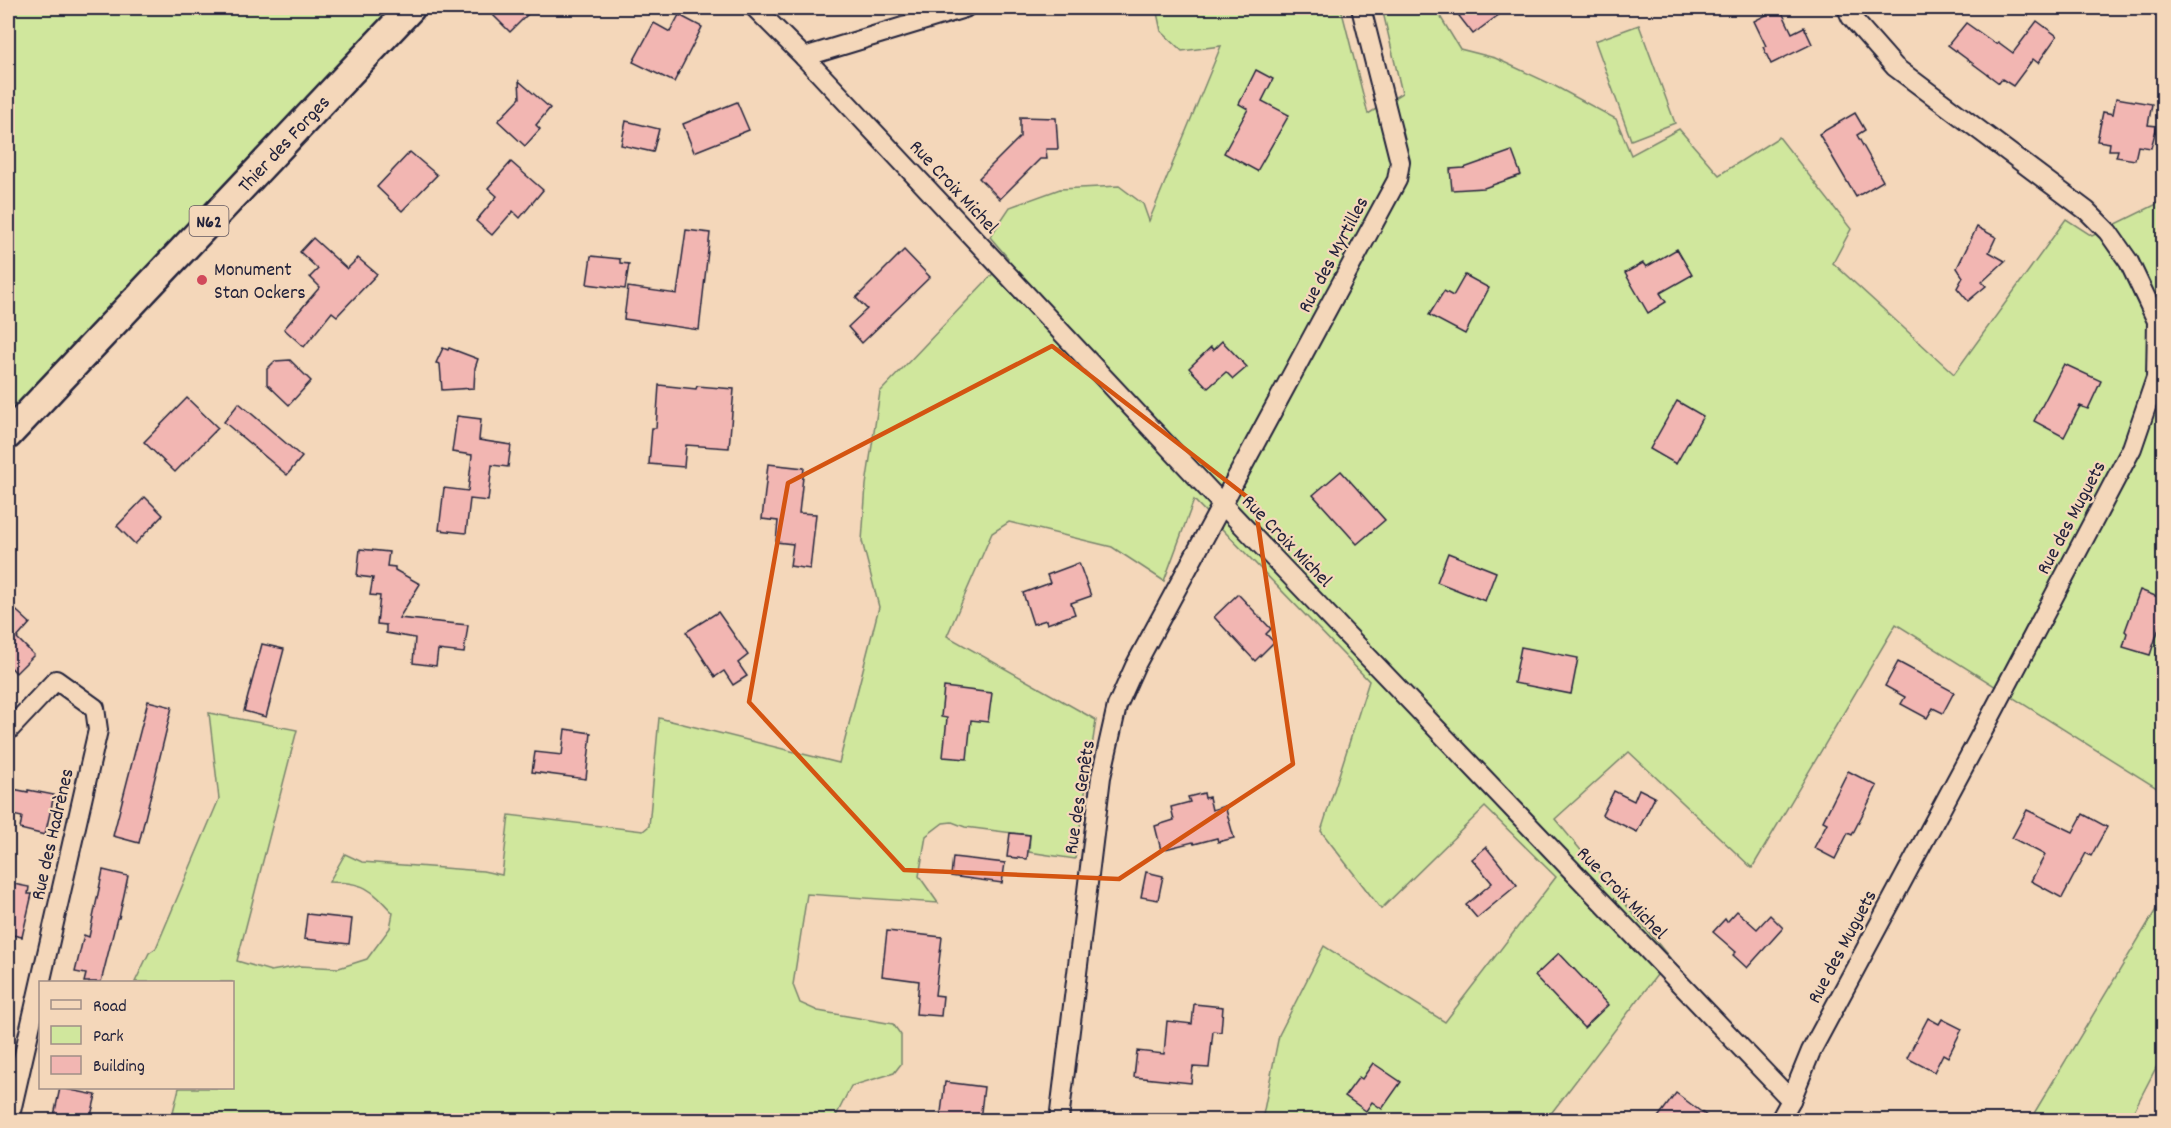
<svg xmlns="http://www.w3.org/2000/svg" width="2171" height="1128" font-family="Dekko,sans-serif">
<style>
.green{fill:#d0e79d;stroke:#79846c;stroke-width:1.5}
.building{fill:#f2b6b2;stroke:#22223b;stroke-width:1.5}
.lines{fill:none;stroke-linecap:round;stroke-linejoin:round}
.street-casing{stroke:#22223b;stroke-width:22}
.primary-casing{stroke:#22223b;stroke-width:32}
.street{stroke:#f4d7ba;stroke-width:18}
.primary{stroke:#f4d7ba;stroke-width:27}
.marked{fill:none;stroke:#d45411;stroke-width:4.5;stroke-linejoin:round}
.poi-dot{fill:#d1495b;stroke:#f4d7ba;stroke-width:2}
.labels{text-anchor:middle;stroke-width:4.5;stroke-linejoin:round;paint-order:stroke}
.shield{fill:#f4d7ba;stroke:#615861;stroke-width:1.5}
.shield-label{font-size:18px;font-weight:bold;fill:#22223b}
.street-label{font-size:20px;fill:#22223b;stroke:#f4d7ba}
.poi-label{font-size:20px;fill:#22223b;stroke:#f4d7ba;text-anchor:start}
</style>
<rect width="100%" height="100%" fill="#f4d7ba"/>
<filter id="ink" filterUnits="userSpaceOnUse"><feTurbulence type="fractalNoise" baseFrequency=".0167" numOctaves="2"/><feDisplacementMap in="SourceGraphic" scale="12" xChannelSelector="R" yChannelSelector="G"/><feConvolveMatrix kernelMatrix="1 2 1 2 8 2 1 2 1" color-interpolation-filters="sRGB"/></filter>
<g filter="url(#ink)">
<!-- green -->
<g class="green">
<polygon points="8,8 393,8 346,60 8,414"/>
<path d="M1156,8H1341L1368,114L1402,93L1382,8H1436L1438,13L1460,49L1495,58L1553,85L1616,119L1631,155L1679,129L1719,175L1779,137L1851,229L1833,263L1954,374L2066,219L2092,236L2163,201V792L1896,624L1752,868L1629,752L1555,819L1670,958L1546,1120H1262L1279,1035L1324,946L1445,1022L1556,877L1485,807L1381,909L1321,831L1369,681L1194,500L1164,581L1112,547L1009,522L992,533L947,636L1096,720L1075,859L1029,852L1030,835L965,827L952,822L943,823L926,836L919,876L938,903L807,894L793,985L800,1003L818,1011L893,1024L901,1035V1064L894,1073L851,1086L834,1120H171L179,1088H232V982H135L149,953L156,948L219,799L209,713L297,730L237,961L271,971L300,966L339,968L367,959L390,928L393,913C370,888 364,882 329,882L345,854L362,862L483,871L502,875L509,815L643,831L649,826L659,718L839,763L879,607L862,541L866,485L880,392L1008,258L990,237L1010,207L1060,189L1119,186L1143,204L1149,221L1221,46L1182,51L1161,31Z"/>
<polygon points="1639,25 1675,123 1631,140 1595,41"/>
<polygon points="2163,898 2163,1054 2129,1120 2030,1120"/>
</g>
<!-- building -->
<g class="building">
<polygon points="486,8 534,8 510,32"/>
<polygon points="1470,8 1508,8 1473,34 1459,16"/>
<polygon points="1780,8 1792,33 1804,27 1812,44 1771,64 1763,47 1766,46 1754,21"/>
<polygon points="679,15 702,27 674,82 633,62 654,23 670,32"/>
<polygon points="2037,21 2057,36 2038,63 2033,59 2013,86 2002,79 1999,83 1948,45 1966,23 1996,44 1998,42 2013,53"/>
<polygon points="1256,70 1273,79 1262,101 1289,115 1257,171 1224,153 1248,109 1239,104"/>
<polygon points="519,81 550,108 536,125 540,129 525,146 498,121 520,98"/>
<polygon points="2116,98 2152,104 2148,125 2157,126 2151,148 2138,146 2135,160 2116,157 2118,150 2109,150 2110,143 2097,141 2103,112 2113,114"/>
<polygon points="737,102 749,130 694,152 683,124"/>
<polygon points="1855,113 1865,130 1857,135 1883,181 1856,197 1819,134"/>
<polygon points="1020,117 1056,118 1058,149 1046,149 1047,159 1040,159 1000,199 979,178 1020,137"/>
<polygon points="626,121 659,129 653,152 621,145"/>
<polygon points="1512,151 1521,175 1484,188 1452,190 1450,169 1464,168"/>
<polygon points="410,152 437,175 402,211 377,187"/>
<polygon points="511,162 543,190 520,218 513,211 492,235 476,221 497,196 488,188"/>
<polygon points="1977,227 1996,237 1989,252 2005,261 1982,282 1986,286 1968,301 1957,288 1963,277 1957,268"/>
<polygon points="686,230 710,233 699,330 624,319 628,287 677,294"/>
<polygon points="313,238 347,269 358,258 377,274 337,316 332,312 304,347 284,329 320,287 310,277 318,269 300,252"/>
<polygon points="1677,249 1692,275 1660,293 1666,302 1648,313 1625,273 1643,263 1646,267"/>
<polygon points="904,250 930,277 862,343 848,327 867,309 856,298"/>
<polygon points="591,256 620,259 620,263 629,264 625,289 587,284"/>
<polygon points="1465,275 1489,288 1465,334 1429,315 1444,291 1453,296"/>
<polygon points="1222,341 1247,367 1233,379 1226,372 1208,388 1189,368 1211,347 1213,350"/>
<polygon points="443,348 448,350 449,348 478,359 475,368 474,388 442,390 440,364 436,363"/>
<polygon points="290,360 311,381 289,405 267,384 267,369 275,361"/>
<polygon points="2064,364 2101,381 2088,409 2080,406 2064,437 2034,421"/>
<polygon points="659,385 696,389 697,386 734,389 729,448 686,445 684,467 649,464 652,428 656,428"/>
<polygon points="187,398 218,428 175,472 144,442"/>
<polygon points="1677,401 1703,416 1676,464 1650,449"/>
<polygon points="239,403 302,457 287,475 224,422"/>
<polygon points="457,416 481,419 479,440 511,445 508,467 492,465 488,501 470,499 466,533 439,530 444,488 468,491 472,455 452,452"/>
<polygon points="768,464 804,468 799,513 816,514 810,569 790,566 793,544 776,542 778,521 762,519"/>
<polygon points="1341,471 1385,520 1357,544 1313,495"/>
<polygon points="145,497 163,515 135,544 117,526"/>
<polygon points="360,549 389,552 387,566 395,567 395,570 420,584 399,618 468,625 464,653 438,650 436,666 413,663 415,638 386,633 386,625 377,624 380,596 370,595 373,578 357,576"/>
<polygon points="1448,553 1496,572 1485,601 1437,582"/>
<polygon points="1079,563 1091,596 1071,603 1075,614 1047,624 1046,620 1033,624 1023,593 1050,583 1047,575"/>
<polygon points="2140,590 2163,599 2163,627 2160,625 2150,655 2123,647 2127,633 2125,631"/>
<polygon points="1238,594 1271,629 1266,634 1274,642 1255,661 1214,617"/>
<polygon points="8,603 30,623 17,638 34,655 16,673 8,664"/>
<polygon points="718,612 748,655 738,663 747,676 733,685 724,671 715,677 686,632"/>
<polygon points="262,644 284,649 266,717 244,711"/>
<polygon points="1521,647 1578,658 1571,694 1514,683"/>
<polygon points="1898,662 1954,692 1943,713 1933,708 1927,718 1901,704 1905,697 1885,686"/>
<polygon points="944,687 992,693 988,722 971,720 967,759 943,757 947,718 941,717"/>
<polygon points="148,701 172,707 139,843 113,836"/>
<polygon points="565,729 591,733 586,779 532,772 535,752 562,755"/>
<polygon points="1848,771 1877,786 1852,835 1848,833 1835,859 1814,848 1827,823 1823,821"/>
<polygon points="8,788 28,792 28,790 54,795 45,835 20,829 22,817 8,814"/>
<polygon points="1639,789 1655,797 1637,832 1602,815 1614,791 1634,801"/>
<polygon points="1204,793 1205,798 1209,797 1212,810 1225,806 1234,838 1218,842 1217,838 1194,844 1193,842 1161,850 1155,826 1174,820 1171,807 1190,802 1188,797"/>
<polygon points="2027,810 2073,832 2083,814 2107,827 2091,856 2086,853 2062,898 2031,881 2045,855 2012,838"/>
<polygon points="1010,833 1030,835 1027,859 1007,857"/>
<polygon points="1486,847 1517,885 1477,918 1466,905 1492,883 1472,859"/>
<polygon points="953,857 1005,863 1002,883 951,876"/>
<polygon points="103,870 128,876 119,918 117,918 101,982 84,982 86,974 75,972 84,935 89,937"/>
<polygon points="1146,872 1163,876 1158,900 1141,897"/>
<polygon points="8,883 29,887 28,894 32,894 22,937 8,934"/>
<polygon points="1737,911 1757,929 1770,915 1783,928 1747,968 1733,955 1736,952 1713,932 1725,919 1727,922"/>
<polygon points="307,914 352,919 349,944 304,939"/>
<polygon points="887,931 942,937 935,995 943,996 941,1016 916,1014 919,981 882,976"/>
<polygon points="1559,953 1608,1005 1584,1028 1535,976"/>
<polygon points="1194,1004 1223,1007 1221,1032 1213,1031 1209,1068 1193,1067 1191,1083 1134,1077 1137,1051 1164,1054 1167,1021 1192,1024"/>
<polygon points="1928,1018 1939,1024 1942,1019 1962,1029 1948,1057 1943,1054 1934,1072 1907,1058"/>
<polygon points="1373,1063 1401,1082 1382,1109 1372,1102 1366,1111 1345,1096 1359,1077 1362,1079"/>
<polygon points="945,1082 984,1087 980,1120 940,1120"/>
<polygon points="60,1088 96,1095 90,1120 53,1120"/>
<polygon points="1676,1093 1712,1120 1656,1120"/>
</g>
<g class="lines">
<!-- street casing -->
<g class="street-casing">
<g id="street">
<polyline points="755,8 804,57 1223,505 1791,1100"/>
<polyline points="804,57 965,8"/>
<polyline points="8,731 56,680 95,708 98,730 9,1120"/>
<polyline points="1059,1120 1101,777 1117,706 1135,666 1397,180 1400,162 1361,8"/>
<polyline points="1780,1120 1791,1100 1811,1051 1985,727 2132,448 2156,378 2157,321 2129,262 2108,232 2087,211 1895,67 1851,17 1847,8"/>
</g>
</g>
<!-- primary casing -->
<g class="primary-casing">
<polyline id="primary" points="8,435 411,8"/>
</g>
<!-- street -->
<use href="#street" class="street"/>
<!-- primary -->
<use href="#primary" class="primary"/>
</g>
</g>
<!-- marked area -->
<path class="marked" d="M1052,346L1255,503L1293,764L1119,879L904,870L749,702L788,483Z"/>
<!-- markers -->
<circle class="poi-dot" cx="202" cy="280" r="6"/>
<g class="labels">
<!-- shield labels -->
<rect class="shield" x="189.5" y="206" width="39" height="30" rx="4.5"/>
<g class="shield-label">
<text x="209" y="227">N62</text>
</g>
<!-- street labels -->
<g class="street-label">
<text transform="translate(283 143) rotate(-47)" y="7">Thier des Forges</text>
<text transform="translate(955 186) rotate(47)" y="7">Rue Croix Michel</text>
<text transform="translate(1332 254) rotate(-62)" y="7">Rue des Myrtilles</text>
<text transform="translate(2070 517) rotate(-62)" y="7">Rue des Muguets</text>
<text transform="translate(1288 540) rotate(46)" y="7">Rue Croix Michel</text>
<text transform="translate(1078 797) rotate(-81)" y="7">Rue des Genêts</text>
<text transform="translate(51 834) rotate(-77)" y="7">Rue des Hadrènes</text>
<text transform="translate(1623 892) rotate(46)" y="7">Rue Croix Michel</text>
<text transform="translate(1841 946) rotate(-62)" y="7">Rue des Muguets</text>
</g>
<!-- poi labels -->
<g class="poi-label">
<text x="214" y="275">Monument<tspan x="214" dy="23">Stan Ockers</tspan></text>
</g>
</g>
<!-- margin -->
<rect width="2171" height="1128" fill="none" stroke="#f4d7ba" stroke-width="30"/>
<rect x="15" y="15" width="2141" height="1098" fill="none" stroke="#22223b" stroke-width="2" filter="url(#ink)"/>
<!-- legend -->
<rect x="39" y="981" width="195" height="108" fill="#f4d7ba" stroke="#a08f87" stroke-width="1.5"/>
<rect x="51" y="1000" width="30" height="9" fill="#f4d7ba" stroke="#a08f87" stroke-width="1.5"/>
<text x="93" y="1011" font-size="18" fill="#22223b">Road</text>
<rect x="51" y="1026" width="30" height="18" fill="#d0e79d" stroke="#a08f87" stroke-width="1.5"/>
<text x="93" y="1041" font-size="18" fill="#22223b">Park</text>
<rect x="51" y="1056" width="30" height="18" fill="#f2b6b2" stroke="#a08f87" stroke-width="1.5"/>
<text x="93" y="1071" font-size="18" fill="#22223b">Building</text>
</svg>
